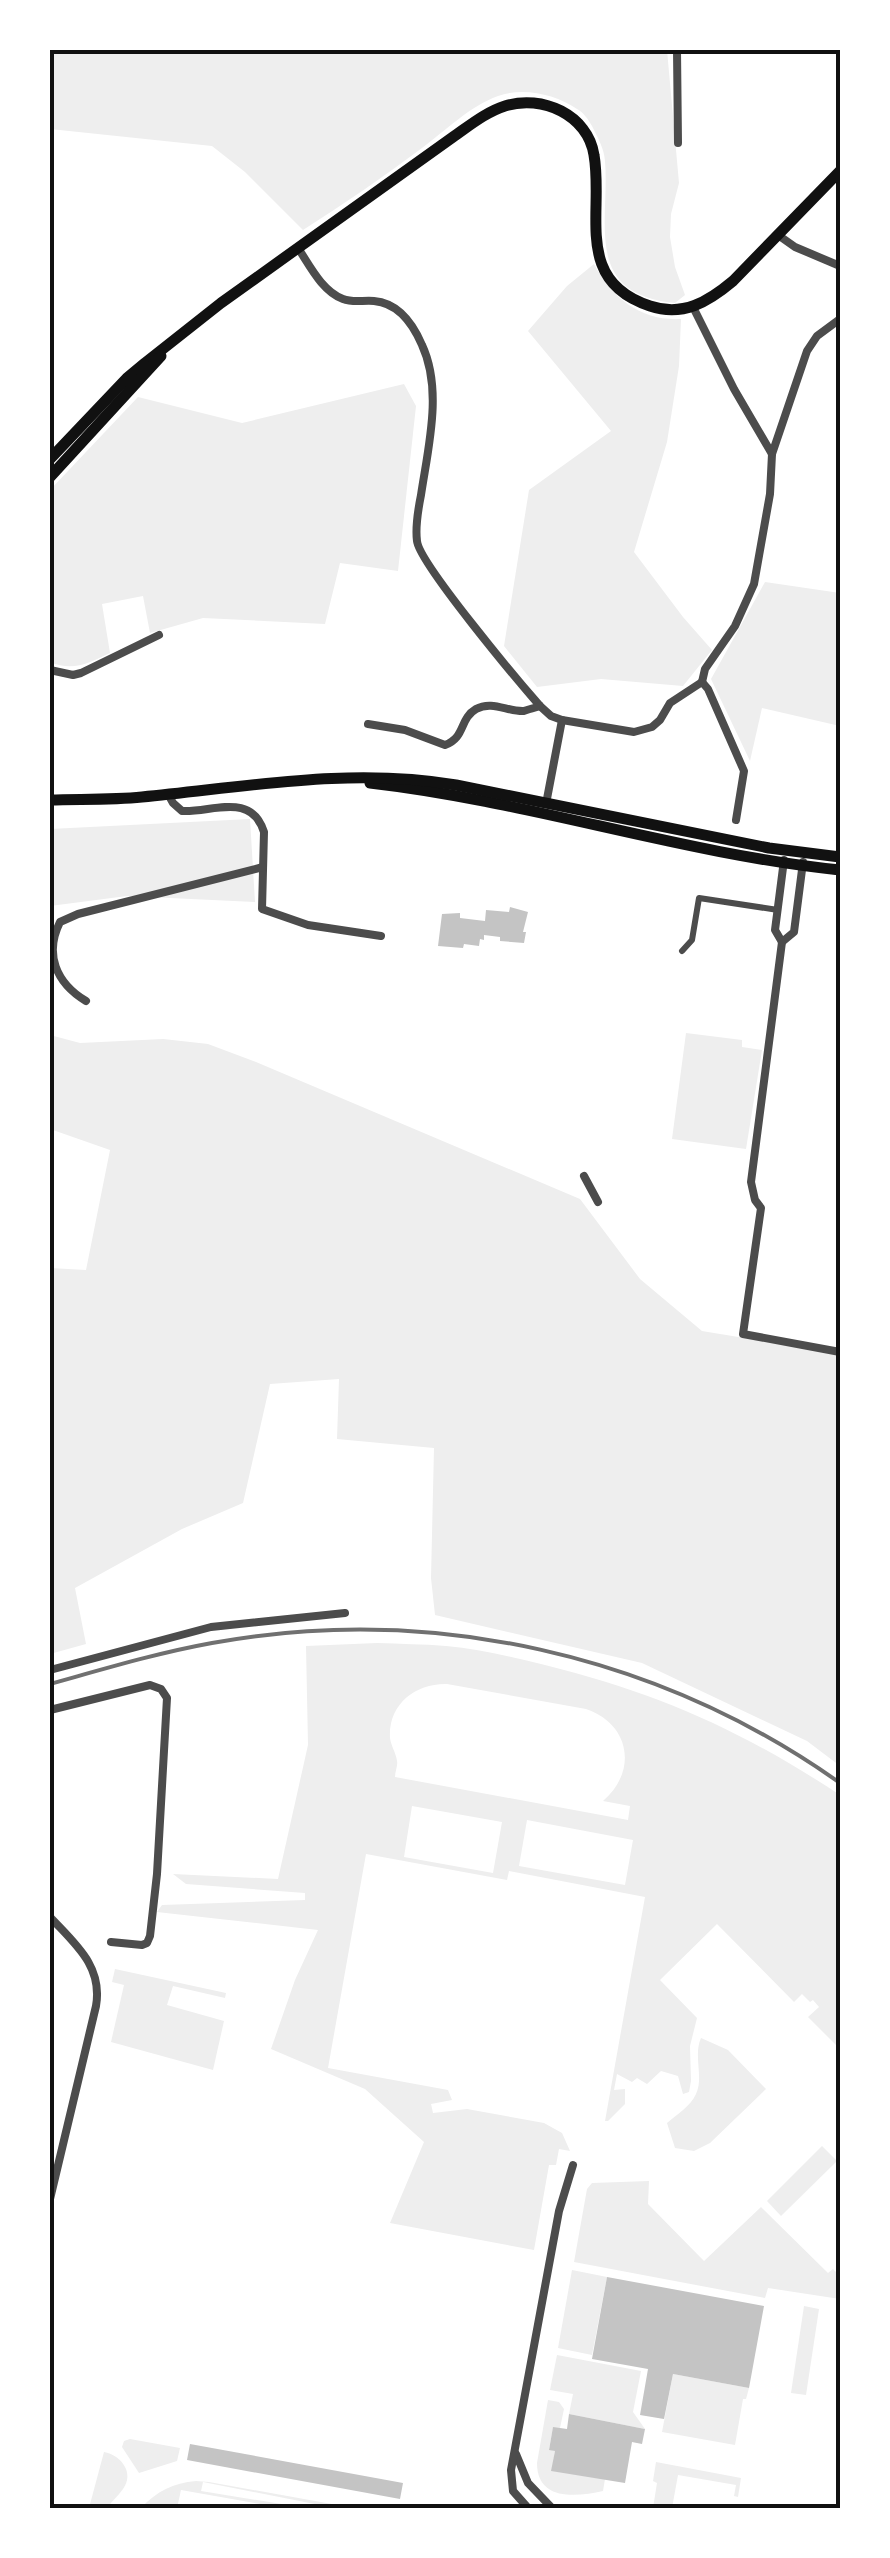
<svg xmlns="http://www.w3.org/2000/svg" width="890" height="2558" font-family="'DejaVu Sans',sans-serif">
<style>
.green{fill:#eee;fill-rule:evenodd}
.building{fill:#c4c4c4}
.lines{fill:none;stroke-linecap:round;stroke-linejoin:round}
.pedestrian{stroke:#4c4c4c;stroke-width:6}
.minor{stroke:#4c4c4c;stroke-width:8}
.secondary{stroke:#111;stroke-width:11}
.rail{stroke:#707070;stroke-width:4}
.neatline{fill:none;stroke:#111;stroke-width:4}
</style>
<rect width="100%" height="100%" fill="#fff"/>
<!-- green -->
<g class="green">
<path d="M50,50H667L679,183L671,214L670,237L675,267L685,295L675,303C582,294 610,223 605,161C604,148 598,138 592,126C588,119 584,113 577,109C555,94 523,87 498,96C470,106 445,131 422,148C383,177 344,204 303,230L245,172L212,146L50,129Z"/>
<path d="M594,264C613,299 641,321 681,319L679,366L667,442L634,552L683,617L712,650L683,686L601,679L537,687L504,646L529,490L611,431L528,331L567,286Z"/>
<path d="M404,384L416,406L398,571L340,563L325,624L203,618L150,633L143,596L102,604L110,653C89,663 73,672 50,662V490L138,397L242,423Z"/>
<polygon points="765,582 840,593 840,726 762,708 750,761 711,679"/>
<polygon points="250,819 255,902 127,896 50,906 50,829"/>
<polygon points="686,1033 742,1040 742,1047 762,1050 746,1149 672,1139"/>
<polygon points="50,1035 80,1043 163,1039 208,1044 256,1062 580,1199 640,1279 702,1331 840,1354 840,1766 807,1741 642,1663 435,1615 431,1578 434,1448 337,1439 339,1379 270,1384 243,1503 182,1529 75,1588 86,1644 50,1654 50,1268 86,1270 110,1150 50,1129"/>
<path d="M377,1643C400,1644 423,1644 446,1646C479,1649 513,1657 545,1665C658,1693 743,1731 840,1795V2049L808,2017L819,2007L813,2000L810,2002L802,1994L794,2002L717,1924L660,1980L697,2018L690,2046L691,2081L689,2092L683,2094L678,2076L661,2071L647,2084L637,2078L632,2082L617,2074L614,2090L625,2089V2104L608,2121H605L645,1897L509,1871L507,1880L366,1854L328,2068L448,2090L452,2100L431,2104L433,2113L467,2109L544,2123L562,2133L570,2151L559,2149L556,2165H549L534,2250L390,2223L424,2142L365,2089L271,2049L295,1980L318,1930L157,1912L162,1905L305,1900V1893L186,1884L173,1874L278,1879L308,1745L306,1646ZM447,1684L586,1709C630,1724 638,1771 603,1801L630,1806L628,1820L395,1777C395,1771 398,1766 397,1761C396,1753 391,1746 390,1738C388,1704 416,1683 447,1684ZM412,1806L502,1822L493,1873L404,1857ZM527,1820L633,1840L625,1885L519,1866Z"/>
<polygon points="115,1969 226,1993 225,1998 173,1986 167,2005 224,2021 213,2070 111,2042 124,1985 112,1982"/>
<path d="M701,2038L728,2050L766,2089L710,2143L694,2151L675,2148L667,2123C676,2115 691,2106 696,2094C704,2077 693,2056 701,2038Z"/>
<polygon points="822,2146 837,2161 781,2216 767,2201"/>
<polygon points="649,2181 648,2204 704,2261 761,2207 828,2273 833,2269 840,2276 840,2299 768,2288 765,2298 574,2262 587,2189 592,2183"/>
<polygon points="572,2270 607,2277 592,2355 558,2348"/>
<polygon points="804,2306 819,2309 806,2395 791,2393"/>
<polygon points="557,2355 641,2371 633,2412 645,2429 569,2414 573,2394 550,2390"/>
<polygon points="673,2374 749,2388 746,2399 743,2399 735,2445 662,2432"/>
<path d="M548,2400L559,2402L564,2409L560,2428H553L549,2449L555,2451L552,2470L605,2479L603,2491C576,2497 537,2501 537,2463Z"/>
<polygon points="130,2439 180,2448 177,2461 139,2473 122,2447 124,2441"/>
<path d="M104,2452C121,2455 135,2473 123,2489C118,2496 112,2501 107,2508H89Z"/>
<polygon points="656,2462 741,2478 738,2497 734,2496 736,2485 678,2475 672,2508 653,2508 657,2483 653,2481"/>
<path d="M196,2481L209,2482L354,2508H335L203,2482L201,2491L306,2508H283L181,2490L177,2508H141C157,2491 173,2483 196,2481Z"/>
</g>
<!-- building -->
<g class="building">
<polygon points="510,907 528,912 523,932 526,932 524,943 500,941 500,937 484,935 484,940 480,939 479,946 464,944 463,948 438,946 442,914 460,913 460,918 485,921 486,910 509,912"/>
<polygon points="607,2277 764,2306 749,2388 673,2374 664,2419 640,2415 648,2369 592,2359"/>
<polygon points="569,2414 645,2429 642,2444 632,2442 625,2483 551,2471 555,2451 549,2450 553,2427 567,2429"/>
<polygon points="190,2444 403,2483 400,2499 187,2460"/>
</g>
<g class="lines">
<!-- pedestrian -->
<polyline class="pedestrian" points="682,951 692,940 699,898 778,910"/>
<!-- minor -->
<g class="minor">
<polyline points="677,50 678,143"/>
<polyline points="778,235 795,247 840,266"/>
<path d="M298,248C310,266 322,291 343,299C353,303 363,300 374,301C398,303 413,324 422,345C443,390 428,448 421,495C418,510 415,526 417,541C419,563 519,682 540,706L551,716L562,720L634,732L652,727L660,720L670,703L702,682"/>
<polyline points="693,307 734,389 772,454 770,494 754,584 735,626 705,669 702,682"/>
<polyline points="772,454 807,351 817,336 840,319"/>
<polyline points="50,670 73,675 81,673 159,635"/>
<polyline points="702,682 708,689 744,771 736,820"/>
<path d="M368,724L405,730L445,745C466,737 459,719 476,709C492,700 508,712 524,711C526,710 538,707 540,706"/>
<path d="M168,794L173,803L182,811C211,813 251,791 264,832L262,909L308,925L381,936"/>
<polyline points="546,804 562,720"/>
<polyline points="784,860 775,930 782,942 751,1182 755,1200 761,1208 743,1334 840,1352"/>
<polyline points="782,942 794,932 803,862"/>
<path d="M86,1001C56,983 44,954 60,922L78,914L263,867"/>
<polyline points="584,1176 598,1202"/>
<polyline points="50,1670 211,1627 345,1613"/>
<polyline points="50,1710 150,1685 161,1689 167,1698 157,1874 150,1936 147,1943 142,1945 111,1942"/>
<path d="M50,1917C75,1944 103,1966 96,2006L50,2199"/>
<polyline points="516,2454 528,2483 552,2508"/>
<polyline points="528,2508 513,2491 511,2470 559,2211 573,2165"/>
</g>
<!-- secondary -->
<g class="secondary">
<path d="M50,459L127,378L145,363L221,303L453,137C469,126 486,112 505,106C542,94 588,115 594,155C604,212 573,281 650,306C683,317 708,302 733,281L840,171"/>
<polyline points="50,477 161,356"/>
<path d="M370,783C528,801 683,854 840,870"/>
<path d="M50,800C81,799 112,800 142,797C247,787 350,767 456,785L769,848L840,857"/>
</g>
<!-- rail -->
<path class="rail" d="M50,1684C104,1669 157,1653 212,1643C432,1603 658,1654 840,1783"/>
</g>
<!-- border -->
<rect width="890" height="2558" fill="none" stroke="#ffffff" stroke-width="105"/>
<rect x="52" y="52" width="786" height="2454" class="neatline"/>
</svg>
